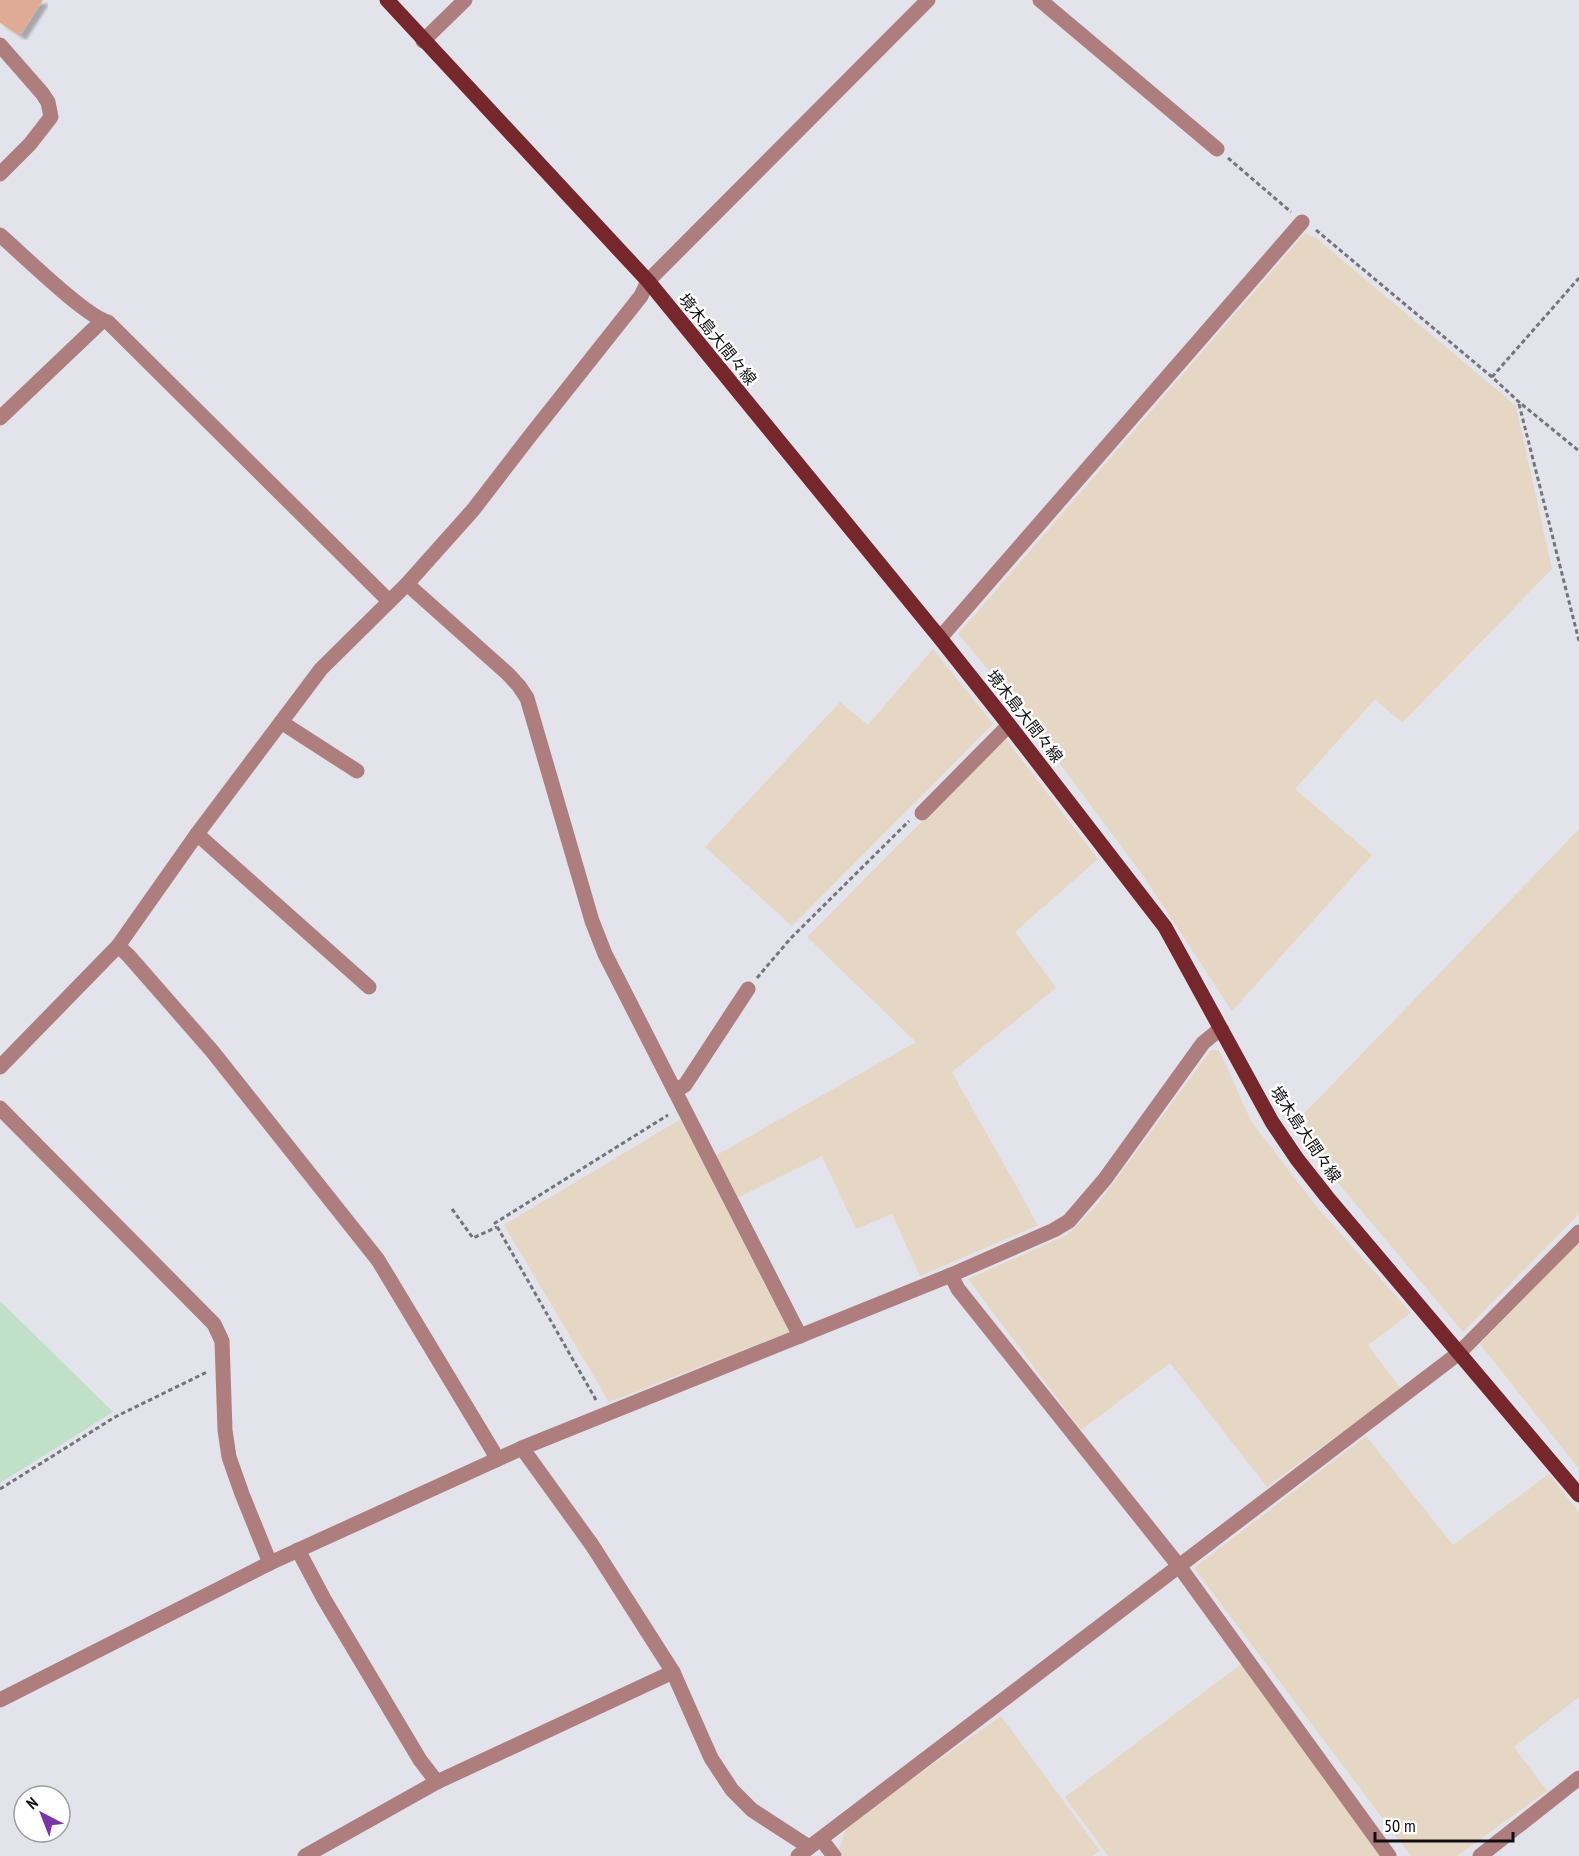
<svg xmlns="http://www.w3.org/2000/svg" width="1579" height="1856" font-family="'PT Sans Narrow','Noto Sans JP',sans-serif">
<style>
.industrial{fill:#e6d7c5}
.green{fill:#c0e0c7}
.building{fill:#e0ab95;filter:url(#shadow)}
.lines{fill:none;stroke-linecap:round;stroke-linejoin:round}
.path{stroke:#747479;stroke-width:3;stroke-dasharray:4.5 3;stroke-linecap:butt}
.minor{stroke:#ad7e7d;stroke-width:15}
.major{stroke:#76272b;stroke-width:15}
.labels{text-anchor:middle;stroke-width:5;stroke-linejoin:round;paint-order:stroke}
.street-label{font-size:16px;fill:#101013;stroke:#fff}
</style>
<defs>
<filter id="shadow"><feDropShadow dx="6" dy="4" stdDeviation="1.5" flood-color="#0004"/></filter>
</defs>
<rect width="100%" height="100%" fill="#e2e3eb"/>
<!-- industrial -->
<g class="industrial">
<polygon points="1305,233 1316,238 1516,406 1552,569 1402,723 1375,699 1295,789 1372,855 1232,1011 1142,874 1001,685 958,634"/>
<polygon points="933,649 993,724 792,926 705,847 840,702 868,725"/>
<polygon points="1005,738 1098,859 1015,932 1056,988 952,1072 1038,1225 920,1276 892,1214 856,1229 822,1156 735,1199 715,1156 916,1042 807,937"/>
<polygon points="1579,829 1579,1214 1463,1332 1343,1189 1294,1124"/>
<polygon points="1211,1050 1219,1050 1251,1121 1316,1206 1411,1313 1368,1345 1401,1389 1267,1487 1170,1363 1081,1430 968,1279 1067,1235 1097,1205"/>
<polygon points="681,1119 789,1332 609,1402 504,1225"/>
<polygon points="1579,1241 1579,1469 1480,1344"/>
<polygon points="1366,1436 1453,1545 1549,1474 1579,1512 1579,1697 1514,1747 1547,1791 1457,1856 1411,1856 1194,1568"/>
<polygon points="1241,1664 1381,1856 1108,1856 1065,1797"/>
<polygon points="1001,1716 1100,1851 1092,1856 843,1856 839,1851 847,1825"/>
</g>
<!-- green -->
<polygon class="green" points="0,1301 113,1412 0,1483"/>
<!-- building -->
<polygon class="building" points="0,0 43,0 20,36 0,23"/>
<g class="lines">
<!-- path -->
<g class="path">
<polyline points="1228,158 1291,212"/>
<polyline points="1316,230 1492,377 1519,402 1579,451"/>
<polyline points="1492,377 1579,278"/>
<polyline points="1519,404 1579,641"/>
<polyline points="757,978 790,939 909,821"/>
<polyline points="452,1209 473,1238 497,1227"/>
<polyline points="596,1400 495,1223 668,1115"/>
<polyline points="0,1489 115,1417 207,1372"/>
</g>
<!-- minor -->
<g class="minor">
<polyline points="1040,0 1217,149"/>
<polyline points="423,41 465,0"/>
<polyline points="0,45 42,93 48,102 51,117 30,144 0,174"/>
<path d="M0,235C21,253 87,318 108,322L389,601"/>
<polyline points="0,418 102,321"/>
<polyline points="407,584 508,674 519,686 527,698 592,921 605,954 800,1336"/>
<polyline points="940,638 1302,222"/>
<polyline points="281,722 357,771"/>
<polyline points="922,813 1009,725"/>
<polyline points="197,834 369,987"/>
<polyline points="118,946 128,955 212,1051 378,1260 493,1451 496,1460"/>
<polyline points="0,1067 118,946 197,834 321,669 407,584 473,510 530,436 641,296 648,281 928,0"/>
<polyline points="675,1091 685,1085 748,989"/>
<polyline points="0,1108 214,1324 222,1341 225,1430 229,1457 242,1494 270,1563"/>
<polyline points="951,1275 958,1289 1179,1566 1389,1856"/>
<polyline points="522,1448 592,1545 673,1672 711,1758 732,1790 752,1810 809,1847"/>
<polyline points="298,1550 324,1599 420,1760 437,1782"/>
<polyline points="0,1700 270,1563 522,1448 951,1275 1054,1230 1069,1221 1105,1179 1203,1043 1214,1034 1222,1030"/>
<polyline points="821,1839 834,1856"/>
<polyline points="305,1856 437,1782 673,1672"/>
<polyline points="798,1856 1459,1353 1579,1232"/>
<polyline points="1480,1856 1579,1778"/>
</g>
<!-- major -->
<polyline class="major" points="387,0 648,281 940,638 1009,725 1165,927 1272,1122 1297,1159 1327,1197 1579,1495"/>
</g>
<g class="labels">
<!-- street labels -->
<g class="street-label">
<text transform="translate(718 339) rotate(51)" y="6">境木島大間々線</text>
<text transform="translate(1025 716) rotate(52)" y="6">境木島大間々線</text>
<text transform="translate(1306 1134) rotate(56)" y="6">境木島大間々線</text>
</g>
</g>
<!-- north arrow -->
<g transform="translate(42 1814) rotate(318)"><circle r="28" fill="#ffffff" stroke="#9f9fa1" stroke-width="1.5"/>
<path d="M0-4.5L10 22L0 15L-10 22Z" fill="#7b35a8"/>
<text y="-9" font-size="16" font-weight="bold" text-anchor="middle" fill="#101013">N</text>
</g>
<!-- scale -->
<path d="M1375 1832v9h138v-9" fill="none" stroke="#101013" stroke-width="3"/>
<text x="1384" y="1832" font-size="18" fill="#101013" stroke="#ffffff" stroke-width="4.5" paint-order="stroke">50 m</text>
</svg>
